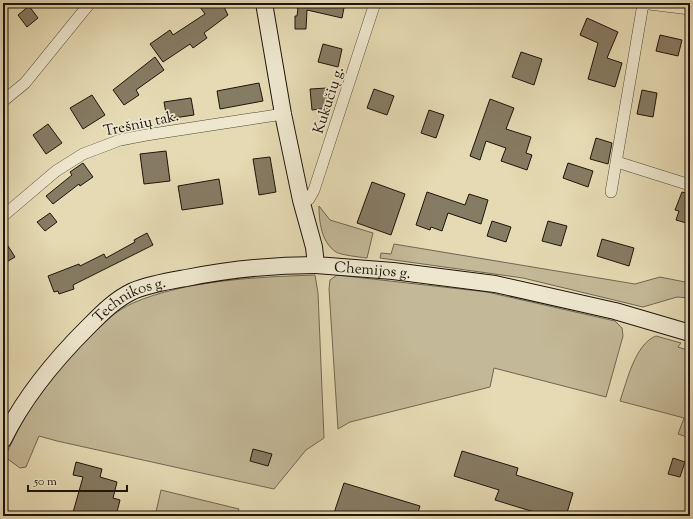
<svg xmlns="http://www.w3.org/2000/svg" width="693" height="519" font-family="'Sorts Mill Goudy',serif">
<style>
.green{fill:#c3b897;stroke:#716652}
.building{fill:#867b63;stroke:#1f140c}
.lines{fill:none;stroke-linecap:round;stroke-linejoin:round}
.street-casing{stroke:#504636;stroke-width:12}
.secondary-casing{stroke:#1f140c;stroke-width:18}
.street{stroke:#eee7ce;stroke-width:11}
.secondary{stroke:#eee7ce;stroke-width:16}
.labels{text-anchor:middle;stroke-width:3.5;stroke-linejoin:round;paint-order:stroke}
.street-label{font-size:15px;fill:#1f140c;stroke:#eee7ce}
</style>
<rect width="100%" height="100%" fill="#e5dab3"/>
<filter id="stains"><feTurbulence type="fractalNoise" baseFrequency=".005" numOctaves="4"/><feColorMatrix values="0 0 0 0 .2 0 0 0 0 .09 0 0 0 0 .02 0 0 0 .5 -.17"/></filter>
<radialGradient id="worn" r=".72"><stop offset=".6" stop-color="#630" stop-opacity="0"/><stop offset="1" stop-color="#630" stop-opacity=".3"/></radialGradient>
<!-- green -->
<g class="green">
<path d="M319,206L330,220L373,233L367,258C359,257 341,255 336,252C321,242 319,221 319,206Z"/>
<polygon points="394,244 635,284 660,277 690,283 690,298 677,297 643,307 523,278 380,258 381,253 391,254"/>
<path d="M315,275L318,293L324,438L306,450L274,489L57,441L39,436L26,467L20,468L5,457C28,406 48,378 88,339C101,325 115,311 133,303C186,280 258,277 315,275Z"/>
<polygon points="337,275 487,292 615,321 622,328 623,336 606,397 494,368 490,387 350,422 338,429 329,289 330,280"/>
<path d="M656,336L681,343L678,347L690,351V438L678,434L684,418L620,401C627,381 635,344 656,336Z"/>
<polygon points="161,490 239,509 237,516 155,516"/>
</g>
<!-- building -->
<g class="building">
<polygon points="197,3 222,3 228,15 204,33 207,38 193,48 190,44 163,62 150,44 170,30 173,35 205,14"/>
<polygon points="294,3 345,3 342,18 307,10 306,29 295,29 295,16 297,16 298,8 294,7"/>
<polygon points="29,6 38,18 27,27 18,15"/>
<polygon points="587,18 618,32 607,58 622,63 615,87 588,79 598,43 580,35"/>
<polygon points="660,35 682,40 678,56 656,51"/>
<polygon points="323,44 342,49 338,67 318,62"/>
<polygon points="521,52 542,59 534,85 512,77"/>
<polygon points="155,57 164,70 136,90 139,95 124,105 113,90"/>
<polygon points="259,83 263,101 220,109 217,91"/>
<polygon points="327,88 329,108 312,110 310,89"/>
<polygon points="374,89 394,96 387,115 367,108"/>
<polygon points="642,90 657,93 653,117 637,114"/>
<polygon points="92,95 105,115 83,129 70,108"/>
<polygon points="191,98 194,115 167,119 164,102"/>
<polygon points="490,99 514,108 506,129 531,137 526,153 532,155 527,170 501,161 506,148 486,141 480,160 470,156"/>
<polygon points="429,110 444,115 436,138 421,133"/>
<polygon points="48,124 62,143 46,154 33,135"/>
<polygon points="596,138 612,143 608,164 590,159"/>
<polygon points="166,151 170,181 144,184 140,154"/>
<polygon points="270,157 276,192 259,195 253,159"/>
<polygon points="83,163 93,177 80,186 79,184 53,204 46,196 72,175 70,172"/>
<polygon points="568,163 593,171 588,187 563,178"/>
<polygon points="219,179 223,204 182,210 178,186"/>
<polygon points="372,182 405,194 391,235 357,223"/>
<polygon points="686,191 690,192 690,224 676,220 679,211 675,210 682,192 686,193"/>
<polygon points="427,192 465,205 469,194 488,200 481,224 448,213 442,231 431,227 430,230 416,225"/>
<polygon points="50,213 57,222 45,231 37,222"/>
<polygon points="492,221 511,227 506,242 487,236"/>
<polygon points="548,221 567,226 561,246 542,241"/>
<polygon points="147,233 153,245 73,285 74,289 59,294 58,291 54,292 48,276 79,264 80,266 104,254 106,258 135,242 134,240"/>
<polygon points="3,238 15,257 3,264"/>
<polygon points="602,239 634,248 629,266 597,256"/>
<polygon points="253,449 272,454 268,466 250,461"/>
<polygon points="462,451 518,468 516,475 573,493 566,516 547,516 495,500 499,490 454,476"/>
<polygon points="673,458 685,462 680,477 668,474"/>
<polygon points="76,462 102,469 100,477 117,482 113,498 120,500 116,516 72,516 83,477 73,475"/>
<polygon points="344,483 420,506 417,516 333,516"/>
</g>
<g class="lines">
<!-- street casing -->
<g class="street-casing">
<g id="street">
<polyline points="641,3 690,9"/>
<polyline points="3,101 25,83 90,3"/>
<polyline points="617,162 690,185"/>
<polyline points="611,192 643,4"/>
<polyline points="301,200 309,199 314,190 375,3"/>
<polyline points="3,216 56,171 83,154 120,140 146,135 283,114"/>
</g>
</g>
<!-- secondary casing -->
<g class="secondary-casing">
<g id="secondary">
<path id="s1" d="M264,3L283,114L301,200L314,247L316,265L393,271L495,284L615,311L690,333"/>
<path id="s2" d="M3,440C24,397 53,362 86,329C101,314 114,300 133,291C150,284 169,281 186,278C232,269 269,265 316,265"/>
</g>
</g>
<!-- street -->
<use href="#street" class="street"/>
<!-- secondary -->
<use href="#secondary" class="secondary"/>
</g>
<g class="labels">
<!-- street labels -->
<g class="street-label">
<text transform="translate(328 100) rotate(-72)" y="5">Kukučių g.</text>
<text transform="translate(141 123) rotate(-12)" y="5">Trešnių tak.</text>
<text dy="5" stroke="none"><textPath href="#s1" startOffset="324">Chemijos g.</textPath></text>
<text dy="5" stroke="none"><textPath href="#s2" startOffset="193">Technikos g.</textPath></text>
</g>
</g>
<!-- margin -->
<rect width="693" height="519" fill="none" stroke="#e5dab3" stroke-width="16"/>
<rect x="4" y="4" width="685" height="511" fill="none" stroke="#1f140c" stroke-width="2"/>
<rect x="8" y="8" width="677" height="503" fill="none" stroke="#1f140c"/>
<!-- scale -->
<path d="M28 485v6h99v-6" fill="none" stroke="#1f140c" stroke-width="2"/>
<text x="34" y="485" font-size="12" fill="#1f140c" stroke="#eee7ce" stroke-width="3" paint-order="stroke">50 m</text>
<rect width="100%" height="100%" filter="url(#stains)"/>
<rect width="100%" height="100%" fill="url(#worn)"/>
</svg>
